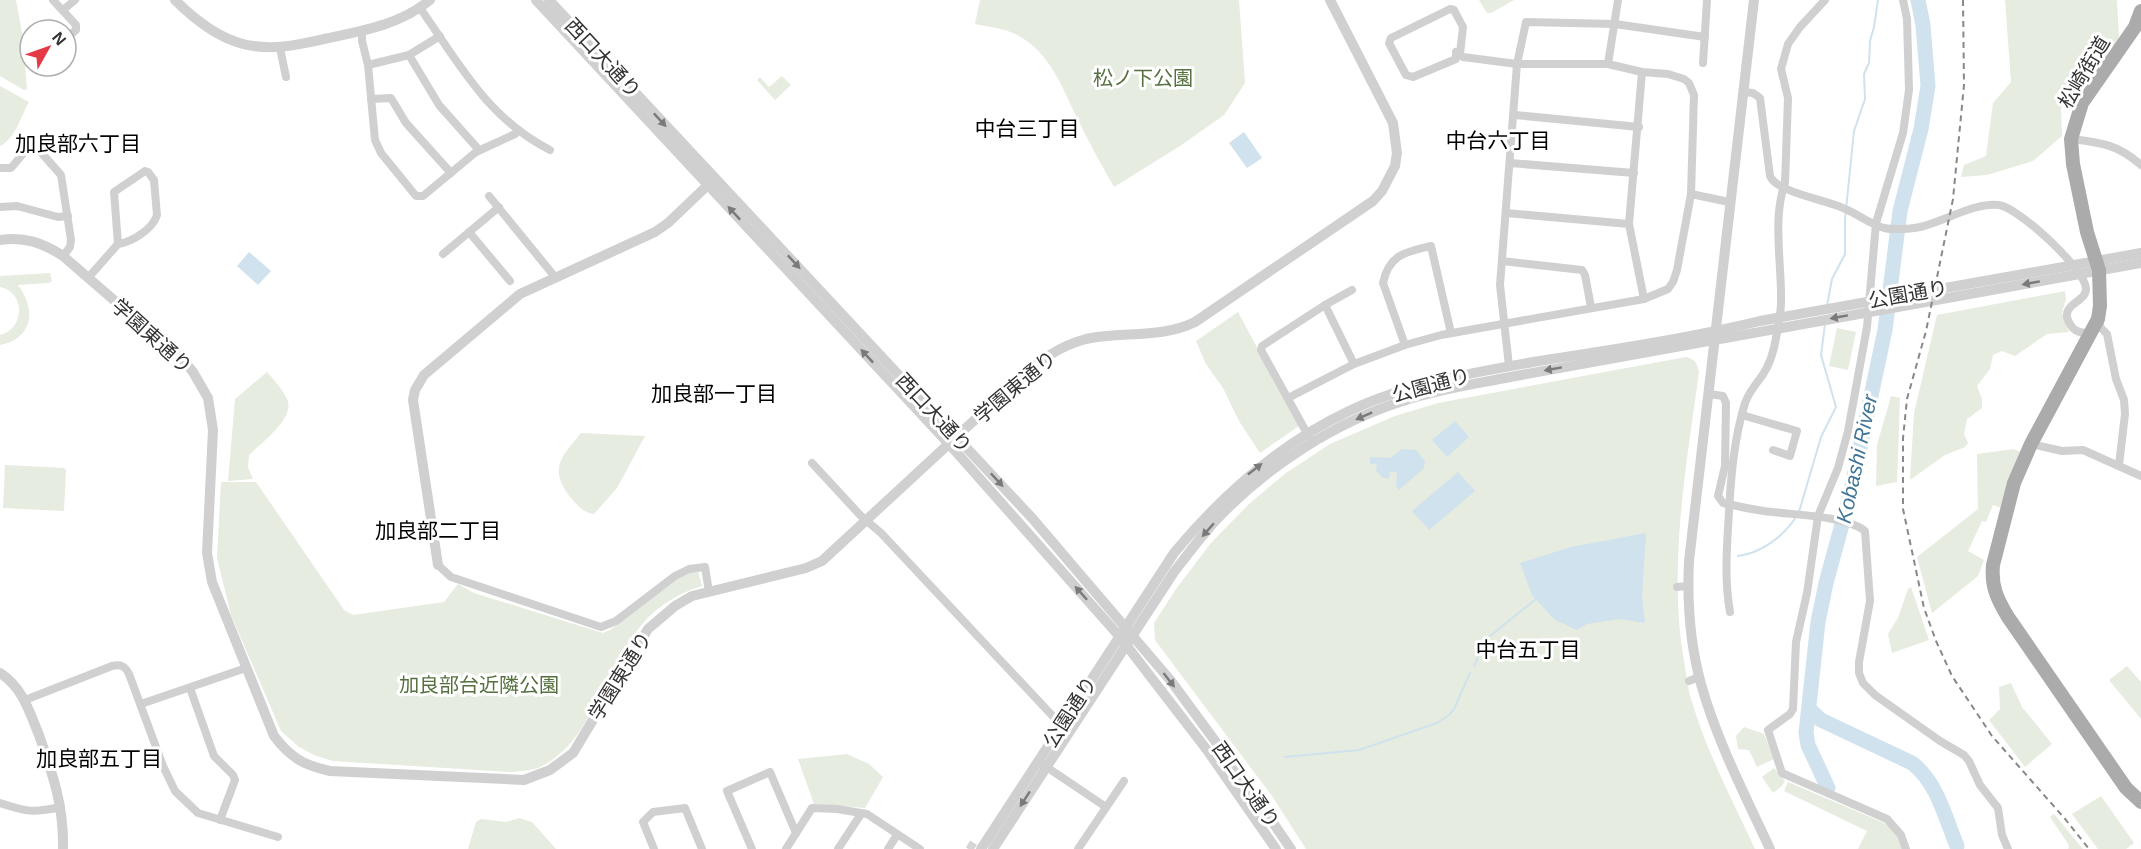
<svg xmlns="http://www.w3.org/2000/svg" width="2141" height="849" font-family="Arial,'Noto Sans JP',sans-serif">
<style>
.green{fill:#e6ecdf}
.water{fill:#cfe2ee}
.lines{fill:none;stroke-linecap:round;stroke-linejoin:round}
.stream{stroke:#cfe2ee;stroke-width:2}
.river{stroke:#cfe2ee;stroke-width:15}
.minor-tunnel{stroke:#d6d6d6;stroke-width:8;stroke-dasharray:8 4;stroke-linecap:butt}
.minor{stroke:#d0d0d0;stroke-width:8}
.tertiary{stroke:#d0d0d0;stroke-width:10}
.primary{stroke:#ababab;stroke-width:14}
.rail{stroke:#888;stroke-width:2;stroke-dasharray:6 4.5;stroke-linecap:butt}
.oneway{fill:#7a7a7a}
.labels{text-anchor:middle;stroke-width:6;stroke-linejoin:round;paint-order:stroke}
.street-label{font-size:20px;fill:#333;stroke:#fff}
.park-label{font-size:20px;fill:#56703f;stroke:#fff}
.neighbourhood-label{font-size:21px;fill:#000;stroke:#fff}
.water-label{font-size:21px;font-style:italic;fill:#3f7597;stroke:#fff}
</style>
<rect width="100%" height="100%" fill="#fff"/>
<!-- green -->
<g class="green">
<polygon points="0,0 16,0 23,38 27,89 24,90 0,76"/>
<path d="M980,0H1239L1245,83L1224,115L1180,146L1114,187C1102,166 1090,144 1079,122C1064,92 1053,58 1024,39C1010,29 991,27 975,24Z"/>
<polygon points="1479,0 1514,0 1491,13 1487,13"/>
<polygon points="2005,0 2117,0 2119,37 2113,56 2092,64 2061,108 2062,136 2033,161 1987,175 1961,177 1964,165 1986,156 1993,103 2011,82"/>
<polygon points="782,76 791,85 775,100 757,80 760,77 769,87"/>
<path d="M0,86L29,102C21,116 15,139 0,146Z"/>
<path d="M50,273L52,281L49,283L18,285C36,309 34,338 0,345V335C25,329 26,292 0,287V276Z"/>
<polygon points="2065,291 2066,299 2062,313 2069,332 2047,334 2015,356 2002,351 1993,355 1990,369 1977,386 1982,399 1982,408 1967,419 1964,434 1968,443 1965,447 1945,455 1910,480 1914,413 1937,315"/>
<polygon points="1238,312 1299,426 1260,453 1239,421 1223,388 1206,364 1196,341"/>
<polygon points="1837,328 1856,332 1848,370 1829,366"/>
<path d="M1686,357C1695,359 1697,363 1699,372C1686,469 1667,569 1685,667C1687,678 1688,691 1692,702C1707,753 1733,801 1755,849H1306L1272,796L1155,640L1154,623L1176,589L1211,543L1250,503L1286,473L1330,444L1395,416L1438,403Z"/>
<path d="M267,372C274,380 283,390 287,399C296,418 261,443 249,455L248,467L253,479L228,481L235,399Z"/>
<polygon points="1891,396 1900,398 1897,482 1876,486 1877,445"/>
<path d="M581,433L645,436L617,488L594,514C584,513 578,506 571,498C548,469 561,457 581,433Z"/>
<polygon points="2014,449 2021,452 2002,508 1993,505 1986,522 1982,521 1968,551 1984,560 1978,576 1932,613 1917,557 1978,509 1977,454"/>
<polygon points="5,465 64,468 66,470 64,511 3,508"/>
<path d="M221,482H256L344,610L353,615L444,602L458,584L474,593L603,633L610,630L687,572L698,571L702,586C676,594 652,609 636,632C606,672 589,743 542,766C533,771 521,771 511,772L333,761L314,755L299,747L281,731L231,615L217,558Z"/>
<polygon points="1911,587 1929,640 1892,653 1888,634 1898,618 1908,589"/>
<polygon points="2127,666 2141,682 2141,719 2109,680"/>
<polygon points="2011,683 2022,707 2052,744 2025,767 1989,720 2000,709 1999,687"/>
<polygon points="1744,727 1764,734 1774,759 1757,767 1749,750 1738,749 1736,736"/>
<polygon points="847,754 869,764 883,777 865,808 814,804 798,759"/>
<polygon points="1774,768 1785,781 1782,786 1773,793 1762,777"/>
<polygon points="1788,782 1884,823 1895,831 1903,849 1858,849 1867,831 1784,791"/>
<polygon points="2101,796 2134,843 2126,849 2098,849 2072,814"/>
<polygon points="2054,814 2083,849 2068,849 2069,845 2050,817"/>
<polygon points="519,818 532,822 556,849 468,849 476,822 481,819 506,822"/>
</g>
<!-- water -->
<g class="water">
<polygon points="1244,132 1262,158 1247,168 1229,143"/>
<polygon points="249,252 271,271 258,285 237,266"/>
<polygon points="1455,421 1469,437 1447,457 1432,440"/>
<polygon points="1402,449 1416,450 1425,461 1424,468 1399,490 1396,486 1397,472 1390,472 1389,479 1383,478 1376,471 1377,464 1370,464 1370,457 1391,458"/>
<polygon points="1458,472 1475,491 1429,530 1412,511"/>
<polygon points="1646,533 1642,597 1645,623 1620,619 1587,624 1577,630 1555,620 1532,595 1520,563 1571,547"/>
</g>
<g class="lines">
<!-- stream -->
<g class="stream">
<polyline points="1827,306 1832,279 1845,254 1845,219 1854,131 1865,99 1864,74 1869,63 1870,41 1874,27 1878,0"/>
<polyline points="1799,512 1821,437 1836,407 1821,355 1825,324"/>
<path d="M1738,556C1761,553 1783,537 1796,517"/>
<polyline points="1474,666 1485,640 1536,599"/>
<polyline points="1285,757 1359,750 1437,723 1449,715 1454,709 1470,673"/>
</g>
<!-- river -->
<g class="river">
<path d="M1809,709L1821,720L1912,763C1937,782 1945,817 1957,846"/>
<polyline points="1828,788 1808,745 1806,733 1818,622 1826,583 1850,495 1885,330 1900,211 1921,129 1928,86 1923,25 1918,0"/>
</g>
<!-- minor-tunnel -->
<polyline class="minor-tunnel" points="968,844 976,849"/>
<!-- minor -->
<g class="minor">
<polyline points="53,0 76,25 76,30 66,39"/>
<polyline points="1903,0 1907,19 1909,90 1903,133 1876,223 1867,327 1848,431 1838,468 1818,516 1807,593 1796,642 1793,709 1790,714 1768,730 1782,773 1887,819 1901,835 1906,849"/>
<path d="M420,8C459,63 487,118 550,150"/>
<polygon points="1450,9 1454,10 1463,27 1460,54 1456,52 1456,59 1413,77 1406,75 1389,43 1391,38"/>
<polyline points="63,10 75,0"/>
<polyline points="362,31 362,41 368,65 375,140 381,153 416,196 423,196 476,152 515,134 518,130"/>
<polyline points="280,48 286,77"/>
<polyline points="409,55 439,105 479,150"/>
<polyline points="1703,63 1707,0"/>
<polyline points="1608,64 1618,0"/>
<polyline points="368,65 409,55 440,36"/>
<polyline points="1642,72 1629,224 1644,299"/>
<path d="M1743,92L1753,93L1760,98L1770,176C1776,192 1826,200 1843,208C1856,213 1870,224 1884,228C1893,230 1911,229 1920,227C1944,222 1974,202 1999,205C2019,208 2084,268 2086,288C2087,301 2065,303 2067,317C2070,329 2079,335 2091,332"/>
<polyline points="371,99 391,98 406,123 451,173"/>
<polyline points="1515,115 1639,127"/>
<path d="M2071,139C2102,143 2117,144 2141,165"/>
<polyline points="1510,163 1634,173"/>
<polyline points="0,168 11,168 27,149 33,146 38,149 61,175 71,240 70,247 63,256"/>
<polyline points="1691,194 1729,202"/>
<polyline points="489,196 555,277"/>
<polyline points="0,207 17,206 58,217 68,216"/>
<polyline points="1506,213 1629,224"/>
<polyline points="469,232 510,281"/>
<polyline points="443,254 499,207"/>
<polyline points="1502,261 1582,270 1585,275 1591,307"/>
<path d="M88,278L118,244L114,192L145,171L148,172L154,180L157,215C153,229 132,242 118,244"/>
<polyline points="1325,305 1354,364"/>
<polyline points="2098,319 2101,328 2107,334 2116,379 2124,400 2125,414 2119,465"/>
<path d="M1405,345L1383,283C1389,254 1406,252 1431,246L1451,333"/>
<polyline points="1509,366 1500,285 1517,64 1526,22 1615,24 1705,37"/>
<path d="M1709,394L1723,396L1726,403L1725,466L1718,496L1723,503C1736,506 1750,509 1764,511C1790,515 1845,515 1865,531L1870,601L1859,662V673L1863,683L1875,695L1940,741L1964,755L1969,761L1980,785L1998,808L2002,835L2008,849"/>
<polyline points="1288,398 1354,364 1405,345 1441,335 1644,299 1668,289 1673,282 1677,270 1691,194 1694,95 1689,83 1684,79 1668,74 1642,72 1608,64 1517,64 1463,57 1456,52"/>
<polyline points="1742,415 1797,431 1790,456 1773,450"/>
<polyline points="1309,437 1261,350 1262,346 1325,305 1352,290"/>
<polyline points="2031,444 2062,451 2083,450 2141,476"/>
<polyline points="812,463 861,516 881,533 1062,726"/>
<polyline points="438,565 451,577 601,627 616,621 675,576 689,569 705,567 709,592"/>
<polyline points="1677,587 1688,586"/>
<path d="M1730,612C1724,579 1727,545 1729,512C1731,475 1734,439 1745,403C1749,392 1755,385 1762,376C1769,366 1774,350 1776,338C1778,326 1781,314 1781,302C1782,264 1772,219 1785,183L1788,98L1781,69L1788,44L1800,27L1825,0"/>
<polyline points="1689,681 1699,677"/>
<polyline points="190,688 214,756 233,775 235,780 220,820"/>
<path d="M25,700L112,666C121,664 125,666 129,674L163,766L175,791L198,813L278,837"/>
<polyline points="141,704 246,668"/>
<polyline points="1042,764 1106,807"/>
<path d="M0,803C27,812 33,813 61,807"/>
<polyline points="654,849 643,822 653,812 685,808 702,849"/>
<polyline points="752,849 727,791 770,772 796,833"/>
<polyline points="786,849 812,808 837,809 867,814 920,849"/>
<polyline points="838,849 861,814"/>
<polyline points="888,849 897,835"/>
<polyline points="1078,849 1124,781"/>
</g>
<!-- tertiary -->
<g class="tertiary">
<path d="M175,0C194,19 216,37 243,44C271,51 297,45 324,39C362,31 400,25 430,0"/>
<polyline points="536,0 950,445 1120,637 1207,750 1276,849"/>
<polyline points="549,0 1032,518 1171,681 1243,779 1291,849"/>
<path d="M1754,0L1689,561C1687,602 1690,644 1701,684C1717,741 1745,795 1770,849"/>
<path d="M0,240C24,236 43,243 63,256L183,360L193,372L208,398L213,430L207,553L212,582L274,736C291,758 303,765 330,771L524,780L550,770L573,753L648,629L675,606L692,596L806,568L822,561L1019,379C1039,361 1059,346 1086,339C1122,331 1160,339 1195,322L1373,201L1382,191L1395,166L1397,153L1393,123L1330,0"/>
<polyline points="438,565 413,400 415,390 424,375 520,294 655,232 668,223 712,181"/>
<path d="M0,673C23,688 29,711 39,735C53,775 64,806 63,849"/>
<path d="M981,849L1174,553C1223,494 1279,444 1349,411C1406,384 1471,373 1533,362C1609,350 1685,339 1760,321L2141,253"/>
<path d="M993,849L1174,572C1188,554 1202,535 1217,519C1269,465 1335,422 1406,400C1440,389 1475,384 1510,377L2141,263"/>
</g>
<!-- primary -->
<path class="primary" d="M2141,11L2135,27L2082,103L2071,139L2073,164L2087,232L2099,270L2100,306L2098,319L2031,444L2014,483L1993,565C1991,586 1997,599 2008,617L2126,788L2141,802"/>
<!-- rail -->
<polyline class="rail" points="1963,0 1964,85 1953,199 1926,331 1907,399 1903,438 1903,509 1924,608 1936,641 1952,676 1992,736 2066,820 2089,849"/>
</g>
<!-- one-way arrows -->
<defs><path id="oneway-solid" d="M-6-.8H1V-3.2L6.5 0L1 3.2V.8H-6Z" transform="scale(1.5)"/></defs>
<g class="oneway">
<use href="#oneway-solid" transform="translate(660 120) rotate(47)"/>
<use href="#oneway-solid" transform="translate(734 213) rotate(-133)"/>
<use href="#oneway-solid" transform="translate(794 262) rotate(47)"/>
<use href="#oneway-solid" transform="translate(2031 283) rotate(170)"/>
<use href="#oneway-solid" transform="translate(1839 317) rotate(170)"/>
<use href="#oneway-solid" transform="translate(867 356) rotate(-133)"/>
<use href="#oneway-solid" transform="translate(1553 369) rotate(170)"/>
<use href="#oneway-solid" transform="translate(1364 416) rotate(156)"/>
<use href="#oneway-solid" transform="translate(1255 469) rotate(-38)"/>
<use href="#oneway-solid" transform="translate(997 480) rotate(47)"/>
<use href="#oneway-solid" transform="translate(1208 530) rotate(131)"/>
<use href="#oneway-solid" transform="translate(1081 593) rotate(-132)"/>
<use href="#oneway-solid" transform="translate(1169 680) rotate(52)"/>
<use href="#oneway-solid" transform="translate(1025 799) rotate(123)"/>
</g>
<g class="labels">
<!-- street labels -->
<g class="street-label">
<text transform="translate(603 58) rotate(47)" y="7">西口大通り</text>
<text transform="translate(2084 72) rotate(-59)" y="7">松崎街道</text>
<text transform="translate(1908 294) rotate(-10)" y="7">公園通り</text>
<text transform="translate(152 336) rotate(42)" y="7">学園東通り</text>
<text transform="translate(1431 385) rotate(-15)" y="7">公園通り</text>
<text transform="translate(1015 387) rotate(-40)" y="7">学園東通り</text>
<text transform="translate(934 413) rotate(47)" y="7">西口大通り</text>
<text transform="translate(620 676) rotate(-58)" y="7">学園東通り</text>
<text transform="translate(1070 712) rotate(-57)" y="7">公園通り</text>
<text transform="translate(1246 785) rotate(55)" y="7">西口大通り</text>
</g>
<!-- park labels -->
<g class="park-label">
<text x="1143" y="85">松ノ下公園</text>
<text x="479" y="692">加良部台近隣公園</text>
</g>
<!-- neighbourhood labels -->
<g class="neighbourhood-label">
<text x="1027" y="136">中台三丁目</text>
<text x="1498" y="148">中台六丁目</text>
<text x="78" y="151">加良部六丁目</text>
<text x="714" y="401">加良部一丁目</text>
<text x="438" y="538">加良部二丁目</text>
<text x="1528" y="657">中台五丁目</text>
<text x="99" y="766">加良部五丁目</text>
</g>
<!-- water labels -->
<g class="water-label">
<text transform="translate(1857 459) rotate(-78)" y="7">Kobashi River</text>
</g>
</g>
<!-- north arrow -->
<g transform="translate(48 48) rotate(50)"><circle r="28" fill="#ffffff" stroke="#adadad" stroke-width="1.5"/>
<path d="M0-4.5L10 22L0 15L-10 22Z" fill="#e63946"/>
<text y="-9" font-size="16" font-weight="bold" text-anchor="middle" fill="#333333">N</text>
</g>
</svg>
